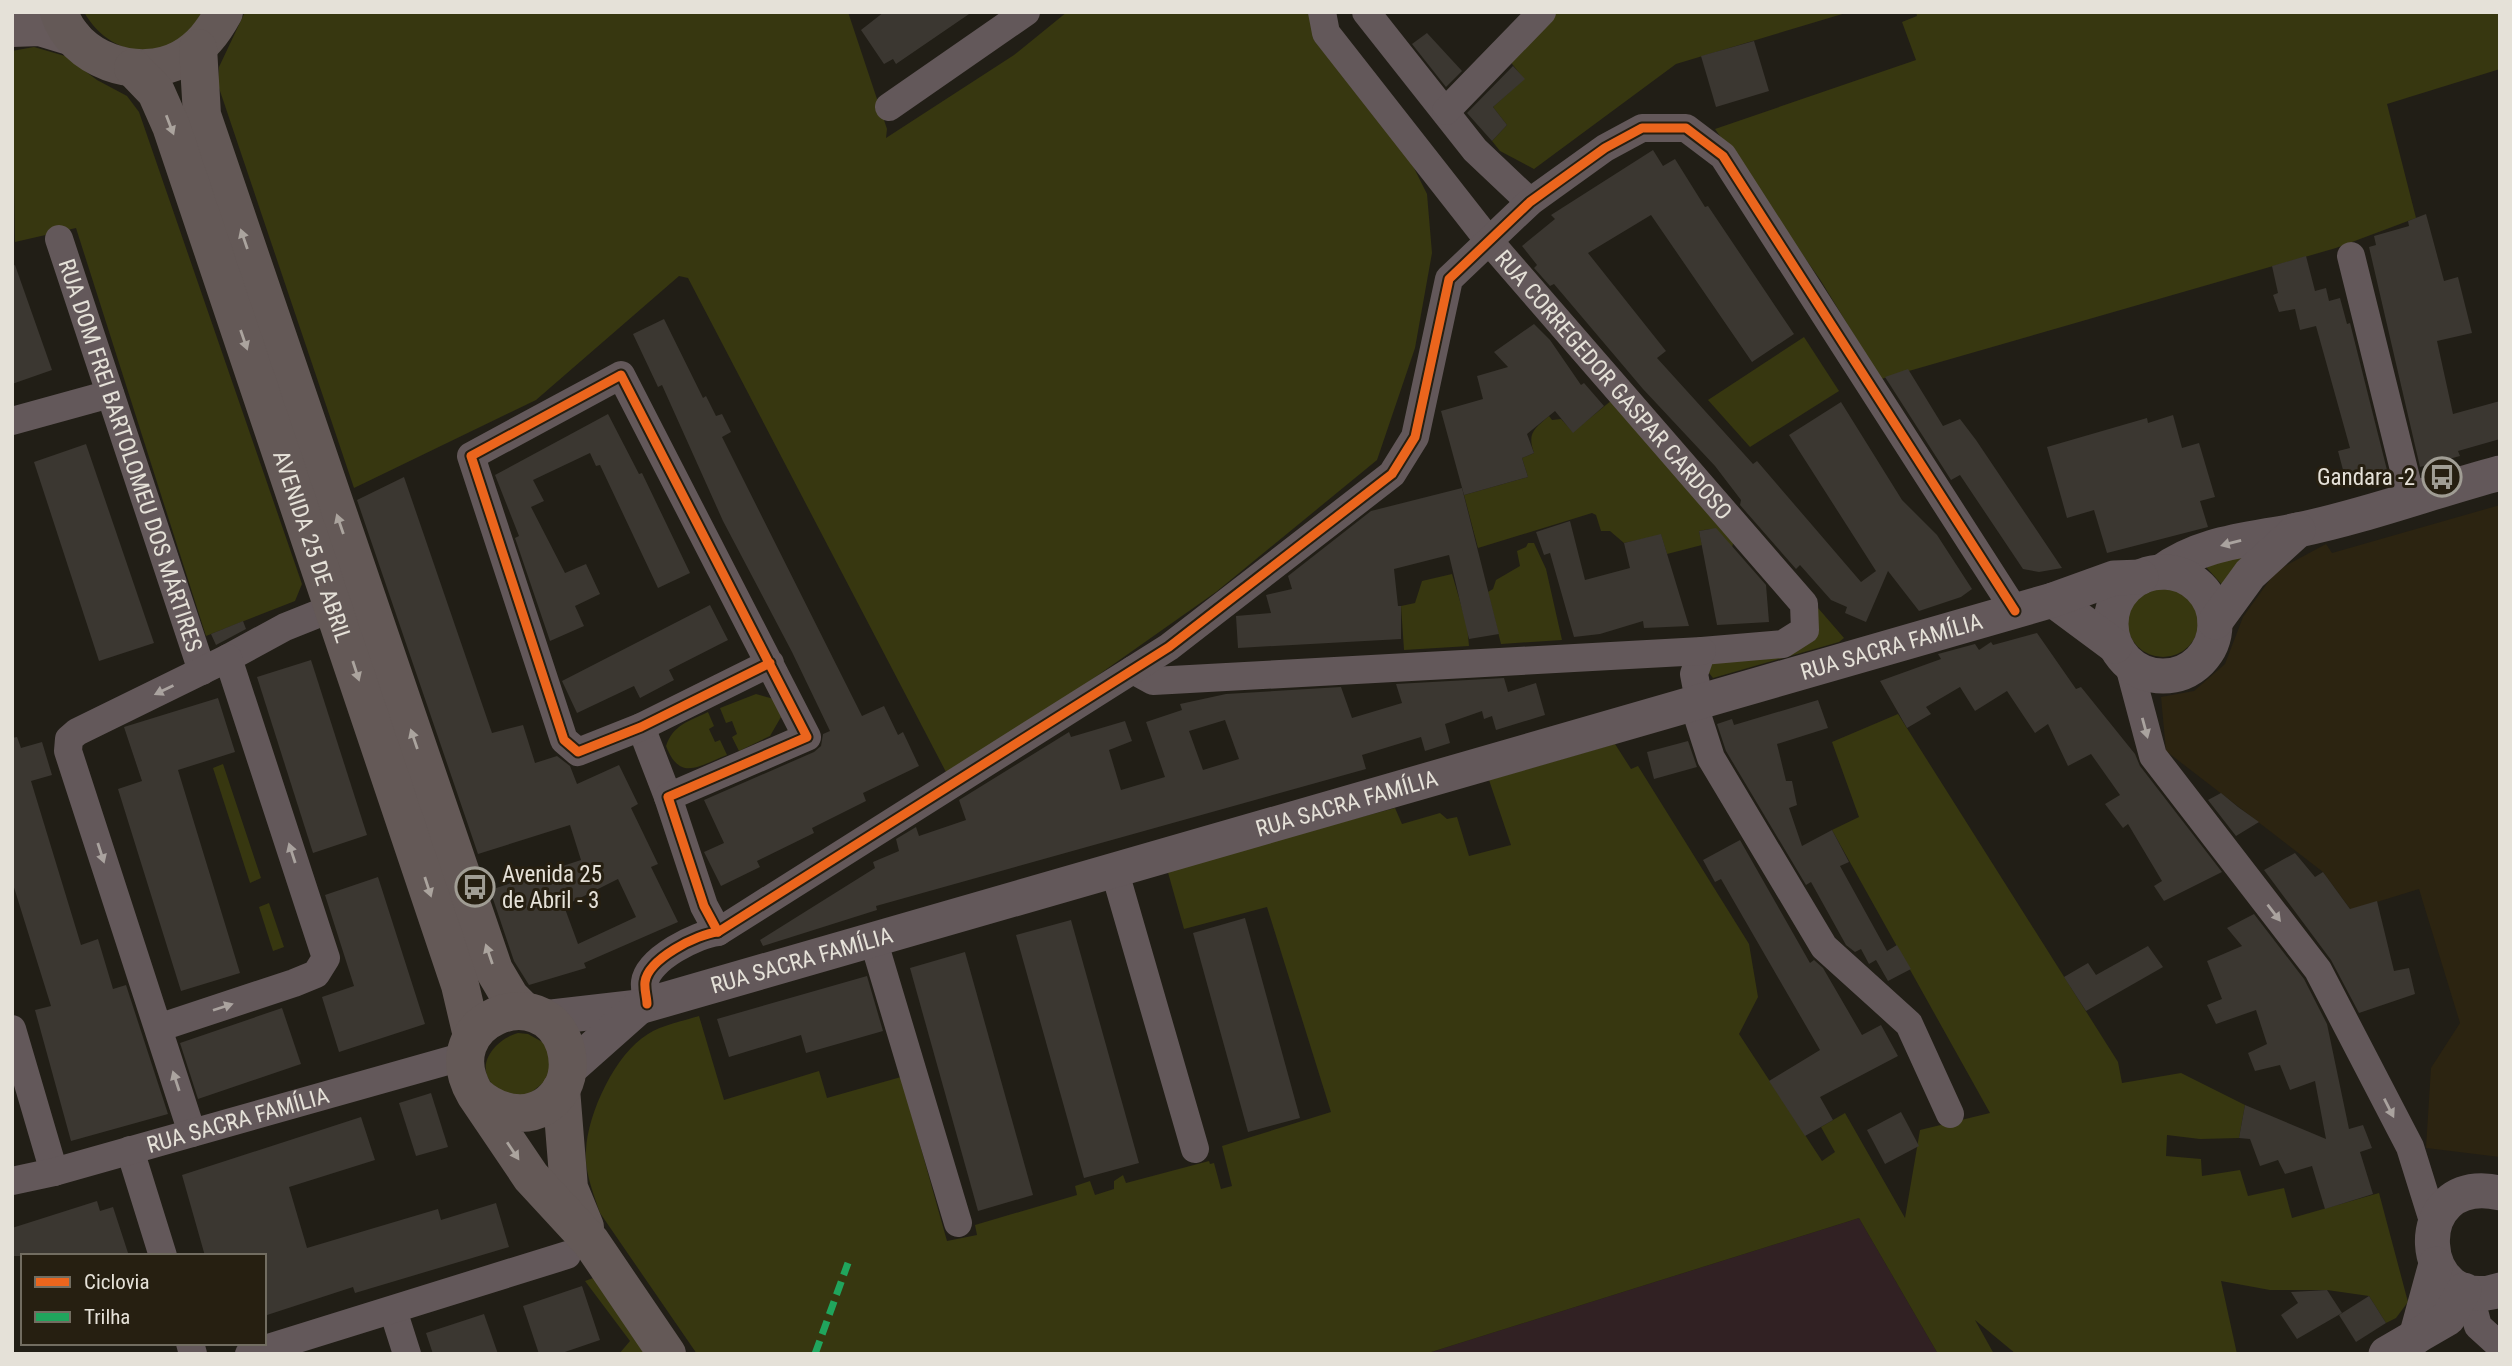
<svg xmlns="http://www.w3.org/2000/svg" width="2512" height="1366" font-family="'Roboto Condensed',sans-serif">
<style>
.built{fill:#2c2411}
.education{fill:#312123}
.green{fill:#373710}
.building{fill:#3b3731;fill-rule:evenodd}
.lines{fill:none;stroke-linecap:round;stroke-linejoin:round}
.minor{stroke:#63585a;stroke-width:28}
.tertiary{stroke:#63585a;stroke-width:35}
.secondary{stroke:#665a5b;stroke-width:38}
.primary{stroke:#645957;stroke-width:38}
.quiet{stroke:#20a55d;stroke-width:7;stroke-dasharray:14 7;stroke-linecap:butt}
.cycleway-casing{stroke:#261f11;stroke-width:13}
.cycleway{stroke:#eb651d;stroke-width:9}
.oneway{fill:#aba49e}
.oneway2{fill:#aaa39f}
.labels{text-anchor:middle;stroke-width:6;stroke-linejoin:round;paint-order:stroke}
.street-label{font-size:23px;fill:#e5e1d8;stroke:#261f11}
.poi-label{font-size:23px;fill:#e5e1d8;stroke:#261f11;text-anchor:end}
</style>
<rect width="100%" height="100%" fill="#211e16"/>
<!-- built -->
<polygon class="built" points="2500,505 2500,1157 2426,1148 2431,1068 2460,1023 2419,889 2351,910 2323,872 2166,751 2161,697 2194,691 2225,664 2243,617 2276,571 2326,544 2332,553"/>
<!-- education -->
<polygon class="education" points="1859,1218 1938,1354 1425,1354"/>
<!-- green -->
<g class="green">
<path d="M84,12H213C204,22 190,42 178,46C139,59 104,47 84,12Z"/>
<polygon points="245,12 848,12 887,129 886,138 1014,55 1067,12 1309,12 1314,40 1407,154 1427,194 1432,253 1415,348 1377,460 1216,592 1050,709 946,772 688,278 679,276 536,400 354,488 218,85 219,67"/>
<polygon points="1556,12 1849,12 1676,64 1534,169 1500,151 1492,141 1507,125 1493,107 1524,79 1509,60"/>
<polygon points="1916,12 2500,12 2500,69 2387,104 2416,218 2336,248 1881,379 1821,281 1715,129 1916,60 1902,22 1917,16"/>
<polygon points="34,47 65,56 97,80 127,96 139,112 302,584 295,601 211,634 206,636 76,228 15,242 12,51"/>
<polygon points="1804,337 1839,391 1750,447 1708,400"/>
<path d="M1612,400L1734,539L1732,548L1710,529L1699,531L1702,545L1667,554L1661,535L1624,543L1610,531H1601L1596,515L1592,513L1478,548L1464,495L1528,477L1522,458L1534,453C1527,433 1534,429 1549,416L1552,420L1561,419L1573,432Z"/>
<polygon points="1528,543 1534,543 1546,569 1562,640 1501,644 1488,592 1493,589 1496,580 1520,566 1517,551 1526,547"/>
<polygon points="2249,550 2224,587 2207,568 2207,565"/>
<polygon points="1452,574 1467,625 1469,646 1404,650 1401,606 1415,603 1422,581"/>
<circle cx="2163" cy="621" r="36"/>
<polygon points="1818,608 1844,638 1839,642 1713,678 1709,673 1704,675 1706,664 1737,658"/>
<polygon points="756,694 774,699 781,717 770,736 739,751 732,737 737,734 732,721 726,723 720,708"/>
<path d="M708,712L714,726L709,729L715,742L720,740L727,755C698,766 680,782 666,746C673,725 689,721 708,712Z"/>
<path d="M1898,714L2118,1062L2122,1083L2181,1073L2245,1105L2239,1138L2200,1139L2167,1135L2166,1156L2201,1159L2202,1176L2240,1170L2248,1196L2284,1188L2292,1218L2379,1193L2408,1302L2396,1318L2386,1323L2369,1296L2327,1290H2270L2221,1281L2237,1354H2016L1975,1320L1994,1354H1938L1859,1218L1425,1354H697L600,1213C594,1195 584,1171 586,1150C588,1113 615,1054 648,1034C662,1025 683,1021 699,1016L724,1100L819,1071L827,1098L901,1077L947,1241L977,1235L975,1225L1077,1195L1075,1186L1090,1181L1095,1195L1114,1189V1181L1123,1175L1126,1183L1209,1161L1210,1164L1214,1163L1221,1189L1232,1186L1222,1146L1331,1112L1267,907L1184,929L1167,869L1395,808L1402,824L1440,813L1447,819L1457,817L1469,856L1511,845L1489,780L1615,744L1631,769L1638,766L1749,944L1758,997L1739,1034L1822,1161L1835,1152L1821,1127L1845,1113L1905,1218L1920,1130L1990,1113L1832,830L1859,817L1832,742Z"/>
<polygon points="223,764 261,878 250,883 213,768"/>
<polygon points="269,903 284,947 273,951 259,907"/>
<path d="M518,1033L528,1034L546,1044L554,1074L522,1100C514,1096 498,1091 492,1084C474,1063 498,1038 518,1033Z"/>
<polygon points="596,1277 650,1354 619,1354 630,1341 585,1281"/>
</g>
<!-- building -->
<g class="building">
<polygon points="884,12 972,12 896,64 893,59 884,64 861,30"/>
<polygon points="1427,33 1462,71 1446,87 1412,44"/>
<polygon points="1754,41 1769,91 1716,107 1701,56"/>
<polygon points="1513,66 1525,79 1493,107 1507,125 1492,141 1467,113"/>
<polygon points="1653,150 1663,166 1675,159 1705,207 1708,206 1794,334 1752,362 1651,215 1588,253 1666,351 1657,358 1753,464 1757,461 1861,582 1876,571 1789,435 1841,402 1902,500 1937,535 1972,589 1961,597 1919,611 1888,571 1866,622 1845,613 1847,607 1831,600 1800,565 1796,569 1740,505 1741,500 1715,466 1643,389 1554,284 1550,286 1534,268 1537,265 1522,246 1555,219 1551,215"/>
<polygon points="2426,214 2444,281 2458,277 2472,333 2437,341 2453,414 2500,401 2500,439 2458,451 2460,456 2420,467 2369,247 2376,245 2374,236 2409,226 2408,221"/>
<polygon points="2306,256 2315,291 2326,288 2329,301 2340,298 2347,324 2350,323 2388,474 2347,485 2338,451 2350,448 2316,326 2300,330 2295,309 2279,312 2273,295 2278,293 2272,266"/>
<polygon points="15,265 52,370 12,384 12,266"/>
<polygon points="664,319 703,398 706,396 716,416 722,414 731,432 722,437 862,716 884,706 898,735 903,732 919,766 863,793 866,801 812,828 814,833 757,861 760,867 721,886 704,852 724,843 704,800 814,752 821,746 823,734 830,731 792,652 723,521 662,385 658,387 633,334"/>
<polygon points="1534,324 1550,340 1581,385 1584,383 1604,406 1573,433 1555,411 1527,434 1534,453 1522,458 1528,477 1464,495 1441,411 1483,399 1477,376 1508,367 1494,352"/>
<polygon points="1908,369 1943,426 1960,419 1976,440 2062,568 2039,572 2023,569 1960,475 1951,480 1885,377"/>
<polygon points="608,414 639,474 642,473 690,573 658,588 600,465 596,466 590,453 533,480 544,501 531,507 565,573 586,564 600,594 575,606 584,626 550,641 515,538 519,536 495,475"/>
<polygon points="2173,415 2182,448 2199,443 2215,497 2200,501 2208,527 2107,553 2094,510 2067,518 2047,447 2147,418 2148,423"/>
<polygon points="86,444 154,643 99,661 34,462"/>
<path d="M404,477L492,733L523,725L535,763L557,756L570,766L577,784L619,765L638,804L631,808L658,864L651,867L678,922L584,963L586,968L529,985L514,961L490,890L581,860L570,825L478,854L357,500ZM618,879L636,917L578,944L564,906Z"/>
<polygon points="1462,488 1499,634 1469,639 1449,555 1394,569 1398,606 1401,606 1401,639 1238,648 1236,616 1271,613 1266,595 1292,589 1288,576 1371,511"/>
<polygon points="1570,521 1585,580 1630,568 1624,543 1661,534 1689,626 1644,628 1643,621 1600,634 1574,637 1550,553 1544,555 1536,532"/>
<polygon points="1716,528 1766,585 1769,622 1717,625 1699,531"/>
<polygon points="710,605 728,640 669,670 674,680 640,698 634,686 577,713 562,681"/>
<polygon points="243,621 246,629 216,645 211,634"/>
<polygon points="2037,633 2076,689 2081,687 2135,754 2140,766 2222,872 2164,901 2154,886 2162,881 2128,824 2123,828 2105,804 2120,795 2091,754 2068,766 2048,724 2035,733 2007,691 1975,711 1960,687 1926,707 1931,714 1907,728 1880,681 1941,659 1938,654 1975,644 1979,650 1991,642 1993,645"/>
<polygon points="311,660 367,835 313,853 257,677"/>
<path d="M1504,678L1508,692L1536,683L1545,715L1496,730L1492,716L1484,719L1482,711L1445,724L1450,743L1425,751L1421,737L1362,755L1366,769L876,906L877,910L763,946L760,940L875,868L873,862L899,851L896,839L916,827L919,836L966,820L959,800L1069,732L1071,737L1125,721L1132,741L1109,750L1121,790L1165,777L1146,722L1182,710L1180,704L1226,694L1341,687L1352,718L1402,703L1396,684ZM1225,720L1239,759L1203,770L1189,731Z"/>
<polygon points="218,698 235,752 178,770 240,973 181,991 118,789 142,781 124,727"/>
<polygon points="1818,700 1828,728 1777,744 1786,781 1792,781 1797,805 1789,808 1802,846 1832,830 1849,862 1840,866 1887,951 1897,945 1911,969 1888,981 1876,960 1869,964 1861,949 1855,952 1846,945 1811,882 1806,885 1726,751 1717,724 1732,719 1734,725"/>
<polygon points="17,737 21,748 42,742 52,775 31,781 81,945 98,939 113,989 126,985 168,1114 71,1141 35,1010 51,1006 12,881 12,738"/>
<polygon points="1688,741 1697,767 1654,779 1647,752"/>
<polygon points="2221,793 2238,807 2259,822 2236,836 2208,800"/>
<polygon points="1740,840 1810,963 1814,960 1823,968 1862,1035 1881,1025 1898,1056 1820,1097 1833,1120 1805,1136 1769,1081 1820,1050 1721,879 1715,882 1703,860"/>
<polygon points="2295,853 2315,877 2323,872 2350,909 2377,901 2394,971 2409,968 2415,994 2359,1013 2331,960 2264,870"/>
<polygon points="378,877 425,1024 339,1052 322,997 354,986 325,895"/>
<polygon points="2254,914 2304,979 2327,1024 2349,1129 2363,1125 2372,1148 2360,1152 2373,1194 2325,1209 2312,1166 2285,1174 2278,1160 2260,1166 2250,1139 2239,1138 2245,1105 2326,1139 2315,1081 2290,1090 2280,1065 2255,1071 2248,1053 2267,1044 2256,1010 2216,1024 2207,1005 2222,999 2207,961 2242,946 2227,928"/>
<polygon points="1245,918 1300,1118 1248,1132 1193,933"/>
<polygon points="1071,920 1139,1163 1084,1178 1016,935"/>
<polygon points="2148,946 2163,967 2086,1011 2064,977 2088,963 2096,975"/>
<polygon points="965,952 1033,1195 978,1211 910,968"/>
<polygon points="867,976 883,1031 806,1053 801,1035 729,1057 717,1019"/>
<polygon points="282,1008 301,1064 198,1099 180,1043"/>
<polygon points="431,1093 448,1147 416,1156 399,1103"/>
<polygon points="1901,1112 1919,1146 1885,1164 1867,1130"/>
<polygon points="361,1117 375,1160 289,1187 307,1248 438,1209 441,1220 496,1203 509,1247 355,1293 353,1287 264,1316 264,1256 205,1256 182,1175"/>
<polygon points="97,1201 100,1211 113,1207 129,1256 12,1256 12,1228"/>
<polygon points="582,1286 600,1340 559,1354 539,1354 523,1306"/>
<polygon points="2327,1290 2342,1313 2297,1339 2281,1315 2298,1303 2291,1292"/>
<polygon points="2369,1296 2386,1323 2356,1342 2339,1315"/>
<polygon points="484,1314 498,1354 433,1354 426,1333"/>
</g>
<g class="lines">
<!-- minor -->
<g class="minor">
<path id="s1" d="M1322,12L1326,33L1489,241L1804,604L1805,630L1783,644L1702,651L1694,674L1699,700"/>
<polyline points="1366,12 1475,150 1530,202"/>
<polyline points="889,107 1026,12"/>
<polyline points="1446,111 1542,12"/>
<path id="s2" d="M59,239L202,671"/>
<polyline points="2351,256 2411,498"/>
<polyline points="12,421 110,394"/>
<polyline points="228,658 285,627 335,607"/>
<polyline points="2128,662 2153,756 2318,970 2410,1147 2434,1224"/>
<polyline points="1133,670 1153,681 1702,651"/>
<polyline points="1693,702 1711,758 1824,947 1909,1024 1950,1114"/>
<polyline points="641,727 668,797"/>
<polyline points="1114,869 1195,1149"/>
<polyline points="718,932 704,906 668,797 807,737 621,375 471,456 564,740 578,752 641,727 770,663"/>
<polyline points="873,939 958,1223"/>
<path d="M647,1004C647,998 644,989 645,982C648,959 697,934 718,932L1169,647L1392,474L1415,437L1449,279L1530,202L1605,148L1642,128H1686L1723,156L2015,611"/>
<polyline points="158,1028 294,983 316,974 326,958 228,658 77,732 69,739 68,751 192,1133"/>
<polyline points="12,1029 54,1172"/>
<polyline points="130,1150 163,1256"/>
<path id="s3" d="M12,1181L54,1172L465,1056"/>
<polyline points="2469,1292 2478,1326 2500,1346"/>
<polyline points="393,1310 407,1354"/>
<polyline points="190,1343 193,1354"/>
<polyline points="249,1354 567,1255"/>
</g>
<!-- tertiary -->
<g class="tertiary">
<path d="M2161,572C2202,542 2249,540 2298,530C2366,516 2433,491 2500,473"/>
<circle cx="2163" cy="624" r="52"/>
<polyline points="2053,600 2115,646"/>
<polyline points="2215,622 2250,574 2298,530"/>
<path id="s4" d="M543,1018L639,1007L2053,600L2114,578L2141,577"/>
<polyline points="568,1070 639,1007"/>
<path d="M2500,1193C2404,1172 2416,1318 2500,1290"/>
<polyline points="2416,1337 2436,1264"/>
<polyline points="2386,1354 2448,1318 2464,1290"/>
</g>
<!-- secondary -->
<polyline class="secondary" points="12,28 40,27 73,37"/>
<!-- primary -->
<g class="primary">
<path d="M59,12C74,60 138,82 181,59C201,48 213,32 224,12"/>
<polyline points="198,48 202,115 494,970 510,997 524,1011"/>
<path id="s5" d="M133,68L156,92L171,126L460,985L472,1036"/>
<polyline points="561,1089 569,1188 585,1227"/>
<path d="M475,1094C501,1118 541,1123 562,1088C569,1075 569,1060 565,1046C543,977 432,1020 475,1094L531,1177L591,1242L667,1354"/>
</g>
<!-- quiet -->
<polyline class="quiet" points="815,1354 848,1263"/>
<!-- cycleway casing -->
<g class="cycleway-casing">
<g id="cycleway">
<polyline points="718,932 704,906 668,797 807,737 621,375 471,456 564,740 578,752 641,727 770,663"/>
<path d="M647,1004C647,998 644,989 645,982C648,959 697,934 718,932L1169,647L1392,474L1415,437L1449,279L1530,202L1605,148L1642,128H1686L1723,156L2015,611"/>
</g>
</g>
<!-- cycleway -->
<use href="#cycleway" class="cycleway"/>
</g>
<!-- one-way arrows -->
<defs><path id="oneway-solid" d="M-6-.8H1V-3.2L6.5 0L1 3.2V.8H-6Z" transform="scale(1.75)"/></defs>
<g class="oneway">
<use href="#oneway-solid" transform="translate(170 125) rotate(69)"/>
<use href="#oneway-solid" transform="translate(244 239) rotate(-109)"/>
<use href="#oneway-solid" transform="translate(244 340) rotate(71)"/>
<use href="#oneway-solid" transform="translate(340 524) rotate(-109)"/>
<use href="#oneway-solid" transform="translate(356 671) rotate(72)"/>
<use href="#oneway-solid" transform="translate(414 739) rotate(-109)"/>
<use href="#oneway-solid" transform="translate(428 887) rotate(72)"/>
<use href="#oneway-solid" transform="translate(489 954) rotate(-109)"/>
<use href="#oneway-solid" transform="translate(513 1151) rotate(56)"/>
</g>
<g class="oneway2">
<use href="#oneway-solid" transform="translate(2231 543) rotate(165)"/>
<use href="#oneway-solid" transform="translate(164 690) rotate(154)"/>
<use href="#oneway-solid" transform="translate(2145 728) rotate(75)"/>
<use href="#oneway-solid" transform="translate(101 853) rotate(72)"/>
<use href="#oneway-solid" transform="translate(292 853) rotate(-108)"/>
<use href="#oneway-solid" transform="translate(2274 913) rotate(52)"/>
<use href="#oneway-solid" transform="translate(223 1007) rotate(-18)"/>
<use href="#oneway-solid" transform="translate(176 1081) rotate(-108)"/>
<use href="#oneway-solid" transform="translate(2389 1108) rotate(63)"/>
</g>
<!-- icons -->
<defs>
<g id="bus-ring" transform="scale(2.0125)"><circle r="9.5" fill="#261f11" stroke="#a09d94" stroke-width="1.5"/><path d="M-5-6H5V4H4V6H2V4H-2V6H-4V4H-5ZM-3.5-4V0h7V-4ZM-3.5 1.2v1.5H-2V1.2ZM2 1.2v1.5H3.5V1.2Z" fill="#a09d94"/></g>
</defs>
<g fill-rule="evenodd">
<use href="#bus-ring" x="2442" y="477"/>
<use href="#bus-ring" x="475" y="887"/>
</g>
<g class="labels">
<!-- street labels -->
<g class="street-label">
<text dy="8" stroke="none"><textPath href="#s1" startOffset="476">RUA CORREGEDOR GASPAR CARDOSO</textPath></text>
<text dy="8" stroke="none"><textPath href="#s2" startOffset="228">RUA DOM FREI BARTOLOMEU DOS MÁRTIRES</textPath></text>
<text dy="8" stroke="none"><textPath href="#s5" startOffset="514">AVENIDA 25 DE ABRIL</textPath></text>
<text dy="8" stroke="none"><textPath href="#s4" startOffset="1400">RUA SACRA FAMÍLIA</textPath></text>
<text dy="8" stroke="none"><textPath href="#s4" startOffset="833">RUA SACRA FAMÍLIA</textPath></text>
<text dy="8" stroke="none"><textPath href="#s4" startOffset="266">RUA SACRA FAMÍLIA</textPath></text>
<text dy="8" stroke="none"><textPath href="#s3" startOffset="234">RUA SACRA FAMÍLIA</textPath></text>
</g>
<!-- poi labels -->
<g class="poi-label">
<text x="2415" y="485">Gandara -2</text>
<text x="502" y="882" text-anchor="start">Avenida 25<tspan x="502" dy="26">de Abril - 3</tspan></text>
</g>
</g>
<!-- border -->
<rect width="2512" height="1366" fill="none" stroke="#e5e1d8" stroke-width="28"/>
<!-- legend -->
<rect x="21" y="1254" width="245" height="91" fill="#261f11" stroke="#726d61" stroke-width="2"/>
<rect x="35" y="1277" width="35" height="10" fill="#eb651d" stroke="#726d61" stroke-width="2"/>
<text x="84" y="1289" font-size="21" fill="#e5e1d8">Ciclovia</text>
<rect x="35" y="1312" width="35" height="10" fill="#20a55d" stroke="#726d61" stroke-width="2"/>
<text x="84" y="1324" font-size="21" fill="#e5e1d8">Trilha</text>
</svg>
